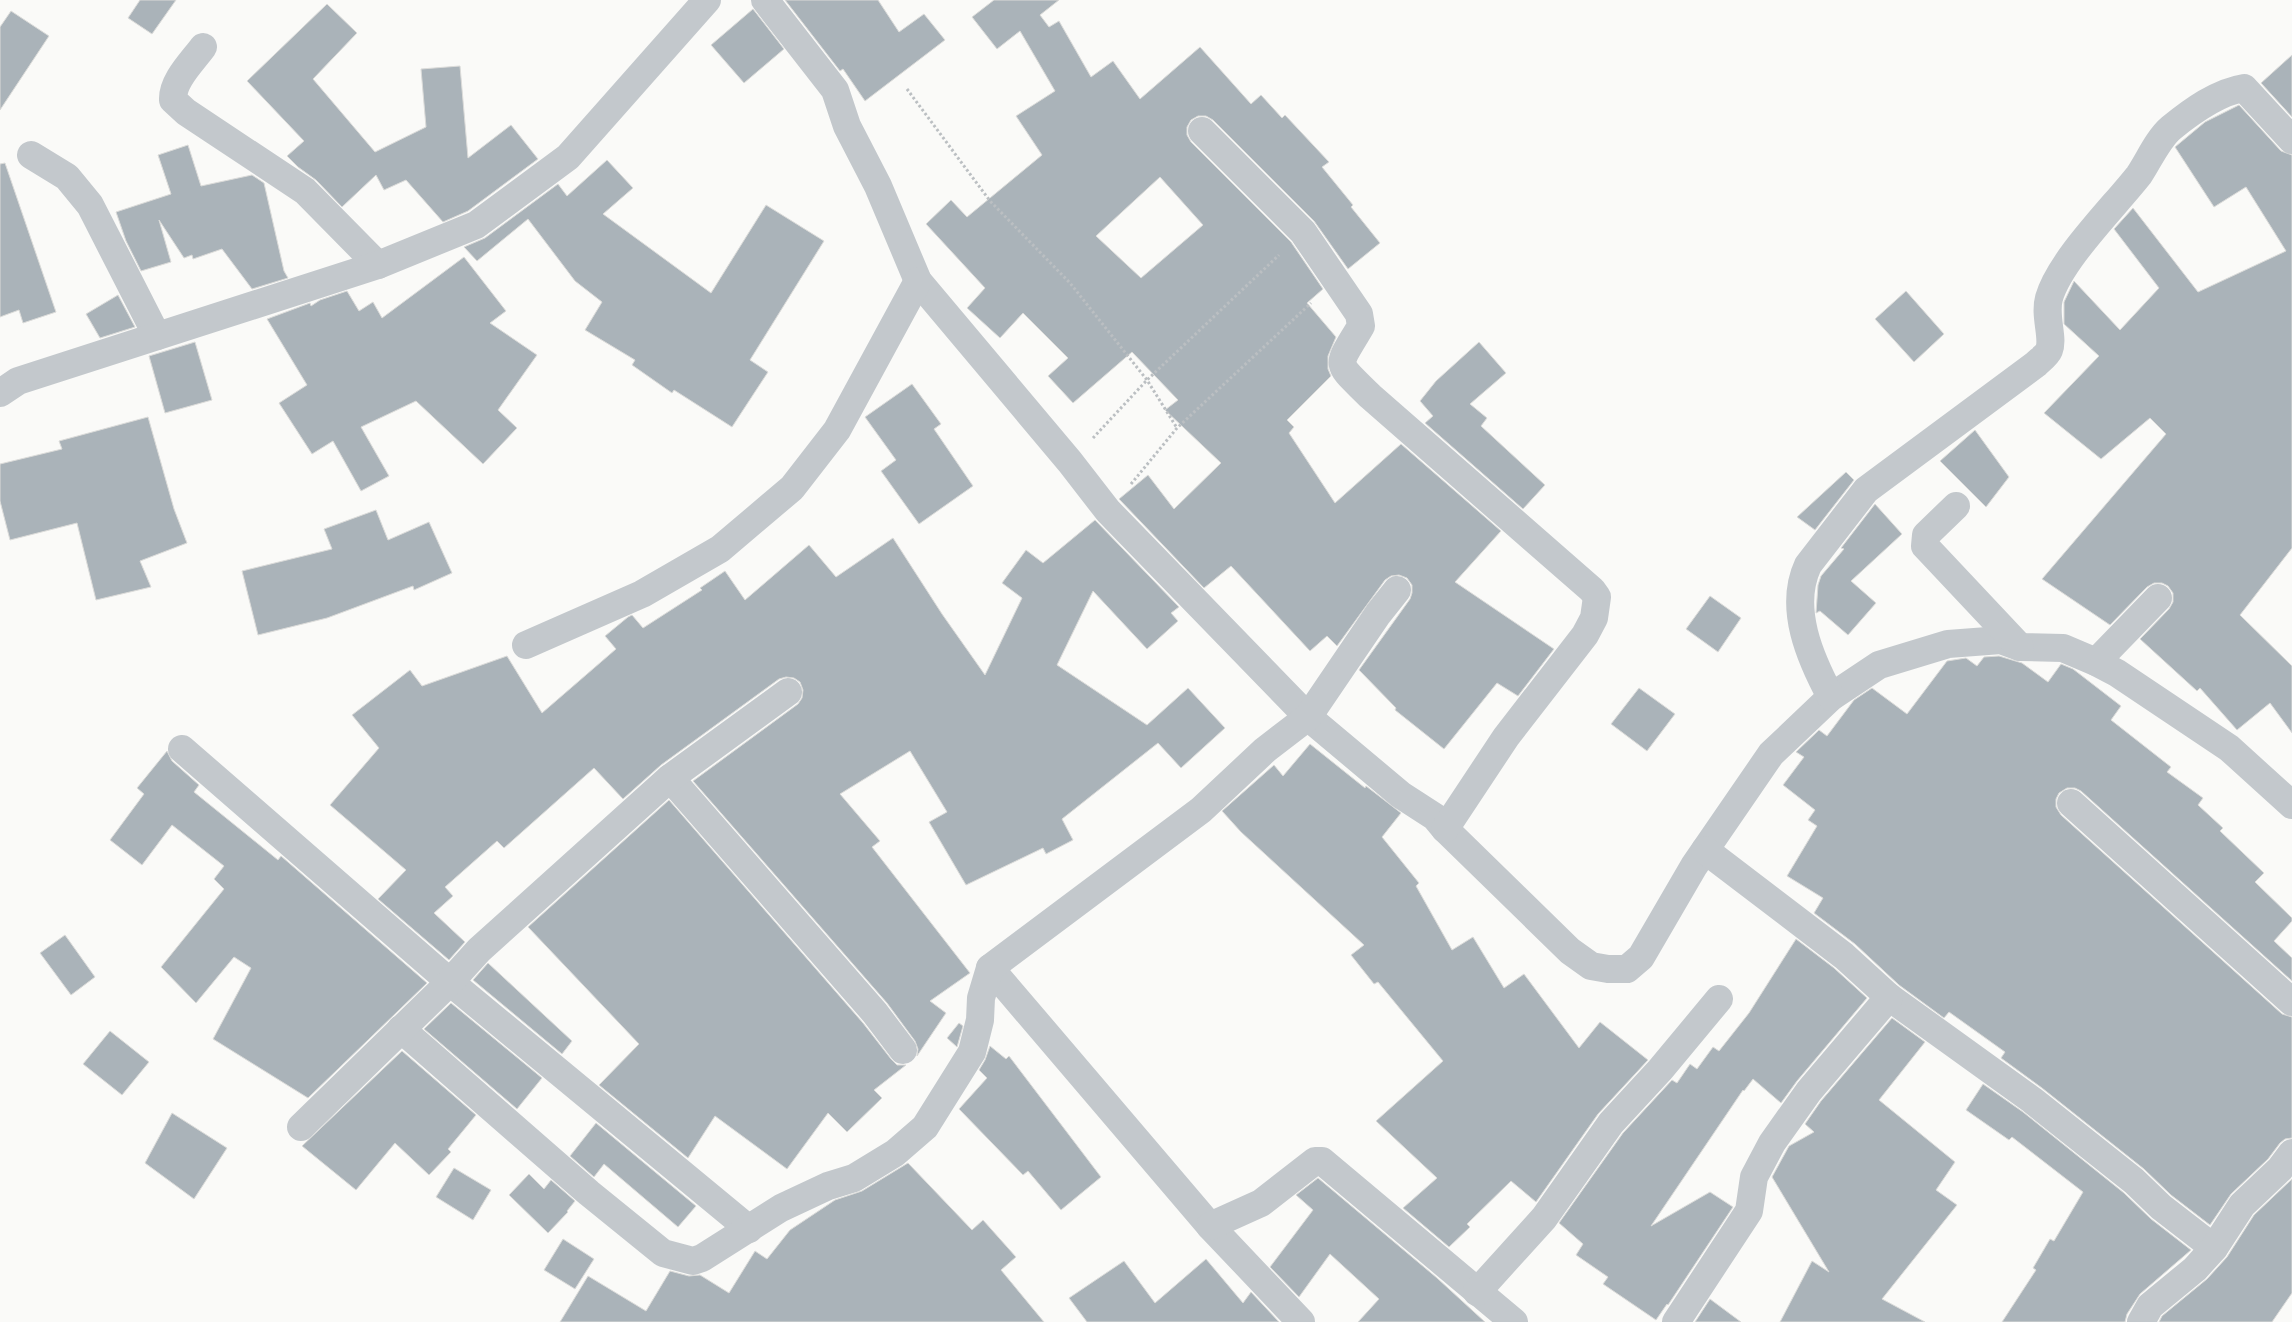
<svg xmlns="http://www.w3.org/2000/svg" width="2292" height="1322" font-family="'PT Sans',sans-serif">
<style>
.building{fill:#aab3b9;stroke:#dcdcda;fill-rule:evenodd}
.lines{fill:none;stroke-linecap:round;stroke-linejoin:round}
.path{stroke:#bbbfc2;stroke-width:3;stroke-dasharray:2.5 2.5;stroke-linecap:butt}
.minor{stroke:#c3c8cc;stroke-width:28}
</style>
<rect width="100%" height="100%" fill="#fafaf8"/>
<!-- building -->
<g class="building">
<polygon points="140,0 176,0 152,34 128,18"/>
<polygon points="785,0 878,0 899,32 924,14 945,40 865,101 843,69 840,71"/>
<path d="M994,0H1059L1040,15L1049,27L1059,21L1091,77L1113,61L1140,99L1200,47L1251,104L1261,95L1282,118L1285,115L1329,162L1322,167L1353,205L1351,207L1380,243L1348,269L1314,221L1213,120L1206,116H1198L1191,120L1187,127V135L1191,142L1291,242L1323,289L1307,303L1336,337L1328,356V369L1331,376L1287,420L1294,427L1289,433L1335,503L1401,444L1501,531L1455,582L1554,649L1518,696L1497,683L1444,749L1395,710L1396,708L1359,670L1410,599L1412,593V585L1407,578L1399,575L1391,576L1385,580L1337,646L1327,636L1310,651L1231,566L1204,588L1119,499L1148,475L1174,509L1221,463L1165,410L1178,400L1132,352L1073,403L1048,376L1068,358L1023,313L1000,338L967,308L985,288L926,224L951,200L967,217L1042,155L1016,116L1055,91L1020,31L997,49L972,17ZM1160,177L1203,225L1141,278L1096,236Z"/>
<polygon points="327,4 357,33 313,79 375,152 426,127 421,69 460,66 468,158 511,125 538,159 468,211 443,222 406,180 384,190 376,175 342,207 316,180 298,167 287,156 304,141 247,81"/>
<polygon points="753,9 784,49 744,83 711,45"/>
<polygon points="11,11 49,36 0,110 0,27"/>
<polygon points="2292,55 2292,117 2261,83"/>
<polygon points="2239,105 2281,151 2292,155 2292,548 2240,615 2292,666 2292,733 2270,703 2237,730 2200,688 2197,691 2140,639 2169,609 2173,602 2173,593 2168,586 2162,583 2154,583 2147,587 2110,625 2042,579 2166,434 2150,418 2101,459 2044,413 2099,356 2064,324 2064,302 2074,281 2120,330 2159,288 2114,229 2133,208 2198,292 2286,251 2246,187 2214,207 2175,147 2205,122"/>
<polygon points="188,145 201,186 252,175 264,183 284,271 288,278 252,289 222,249 193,259 192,255 184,258 159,220 171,262 141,271 126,241 116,212 171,194 158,155"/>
<polygon points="607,160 633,188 603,214 711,293 766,205 824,241 750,360 768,372 732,427 674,390 672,393 632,365 635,360 585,330 602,302 575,281 528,219 477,261 464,247 485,238 558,184 567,196"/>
<polygon points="5,163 56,312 23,323 19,310 0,317 0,164"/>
<polygon points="464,257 506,311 490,323 537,355 498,410 517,428 483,464 416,401 361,427 389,476 361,491 333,441 312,454 279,403 307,385 267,319 310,303 311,306 320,300 347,291 359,311 373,302 382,318"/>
<polygon points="1906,291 1944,334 1914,362 1875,319"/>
<polygon points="118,295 135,327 100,338 86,314"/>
<polygon points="195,342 212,400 165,413 149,356"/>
<polygon points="1479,342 1506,373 1470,404 1487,418 1481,426 1545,485 1523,509 1425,423 1433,416 1420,401 1436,381"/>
<polygon points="912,384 941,424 934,429 973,486 919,524 881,471 896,460 865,417"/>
<polygon points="148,417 174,509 187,543 140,561 151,587 96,600 77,523 10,540 0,501 0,464 62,449 59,441"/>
<polygon points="1975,430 2009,477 1986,507 1940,461"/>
<polygon points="1846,472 1854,480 1815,530 1797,517"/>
<polygon points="1875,504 1902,534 1851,581 1876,603 1848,635 1820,611 1816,613 1818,585 1821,576 1844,549 1841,548"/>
<polygon points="376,510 388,540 429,522 452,573 414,590 413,586 327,618 258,635 242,571 332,549 324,529"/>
<polygon points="1095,520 1179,607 1171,613 1178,621 1147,649 1093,591 1057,665 1147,725 1188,688 1225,728 1181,768 1158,743 1062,819 1073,840 1046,854 1043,848 966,885 929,822 947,812 910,751 840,794 880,841 872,847 970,973 930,1001 946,1013 917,1056 918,1049 915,1041 887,1003 693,781 798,704 802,698 803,690 800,682 794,678 786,677 779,679 661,765 623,799 594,768 504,848 497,841 445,887 453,896 434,913 465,942 449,960 378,899 406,870 330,805 379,748 352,715 410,670 422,686 507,656 542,713 616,649 605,636 628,617 632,615 643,628 702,590 700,588 725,571 745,600 809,545 836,577 893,538 942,614 985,675 1022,598 1002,583 1026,550 1043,563"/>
<polygon points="1710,596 1741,618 1718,652 1686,629"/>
<polygon points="1999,656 2022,663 2048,682 2061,664 2073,669 2121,706 2111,720 2171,767 2167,772 2203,798 2198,805 2223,828 2220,831 2264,873 2255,882 2292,918 2292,921 2274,941 2292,958 2292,981 2081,791 2075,788 2067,788 2059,793 2056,799 2056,807 2061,815 2282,1014 2292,1017 2292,1138 2285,1139 2280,1143 2268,1159 2231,1194 2210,1225 2171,1195 2144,1169 2042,1088 2001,1058 2005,1052 1949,1012 1944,1018 1899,985 1855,944 1814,913 1823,898 1787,876 1817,826 1808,820 1815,810 1783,785 1804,757 1796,752 1819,730 1827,736 1854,700 1872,688 1907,714 1947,661 1966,658 1977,666 1984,657"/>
<polygon points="1639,688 1675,714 1647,751 1611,724"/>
<polygon points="1310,744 1365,788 1366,786 1401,813 1382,837 1419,883 1416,886 1452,950 1473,937 1504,988 1524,974 1579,1048 1600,1022 1648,1060 1598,1114 1536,1202 1511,1181 1467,1224 1470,1227 1449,1247 1403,1208 1437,1178 1376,1121 1443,1061 1378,982 1374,984 1351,955 1364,945 1241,832 1222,811 1274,765 1283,776"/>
<polygon points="167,751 172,761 199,785 194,792 278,860 281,856 427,983 308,1098 213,1039 251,968 234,957 196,1003 161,967 224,889 214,879 224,866 172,825 142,865 110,840 144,794 137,788"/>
<polygon points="669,800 863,1023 891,1059 897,1065 906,1065 874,1090 882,1098 847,1132 828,1113 787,1169 715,1116 688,1158 599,1085 639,1044 528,927"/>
<polygon points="65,935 95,977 71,995 40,953"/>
<polygon points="1796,939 1834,968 1867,998 1797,1081 1781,1103 1753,1079 1744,1091 1743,1090 1651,1226 1710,1192 1733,1207 1668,1305 1667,1304 1656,1320 1603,1284 1608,1277 1576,1255 1583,1244 1559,1223 1623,1133 1672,1080 1677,1083 1690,1064 1697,1069 1713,1047 1719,1051 1749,1013"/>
<polygon points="488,963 572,1041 562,1054 473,980"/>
<polygon points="451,1003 542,1078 517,1109 424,1029"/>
<polygon points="1892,1018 1925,1042 1879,1100 1955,1162 1936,1190 1957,1205 1882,1299 1925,1322 1780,1322 1812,1261 1829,1272 1772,1177 1789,1146 1814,1132 1805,1124 1821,1101"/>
<polygon points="959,1023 963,1026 957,1047 947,1038"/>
<polygon points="110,1031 149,1062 122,1095 83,1064"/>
<polygon points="990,1046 1006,1059 1009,1056 1101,1177 1061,1210 1028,1171 1023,1175 959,1109 987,1078 979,1070 985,1060"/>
<polygon points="402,1051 476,1115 448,1149 451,1152 429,1175 395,1143 356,1190 302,1146"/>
<polygon points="1983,1084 2023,1112 2124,1193 2151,1219 2191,1250 2140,1294 2127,1314 2125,1322 2002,1322 2036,1270 2033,1268 2050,1239 2054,1241 2083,1192 2012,1137 2009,1140 1966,1110"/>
<polygon points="172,1113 227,1148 194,1199 145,1163"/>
<polygon points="596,1123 696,1206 678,1227 604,1164 594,1177 570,1156"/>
<polygon points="908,1163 972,1230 983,1220 1016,1257 1001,1270 1044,1322 560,1322 588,1276 646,1311 670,1271 689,1276 700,1275 729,1293 755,1251 767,1259 790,1230 835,1200 862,1191"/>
<polygon points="454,1168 491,1190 473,1220 436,1197"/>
<polygon points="529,1174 544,1189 551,1180 575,1201 567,1211 568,1212 548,1233 509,1195"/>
<polygon points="1318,1178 1437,1278 1485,1322 1358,1322 1379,1299 1330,1254 1299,1297 1270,1267 1313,1210 1296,1195"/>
<polygon points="2292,1179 2292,1293 2272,1322 2159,1322 2162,1316 2207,1279 2227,1257 2254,1215"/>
<polygon points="563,1239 594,1259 575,1289 544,1270"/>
<polygon points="1206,1259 1243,1303 1251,1292 1279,1322 1087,1322 1069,1298 1124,1261 1155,1303"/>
<polygon points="1710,1299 1741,1322 1695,1322"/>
</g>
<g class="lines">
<!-- path -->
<g class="path">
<polyline points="907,89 990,201 1070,283 1147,380 1177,428"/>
<polyline points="1093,438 1147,380 1279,255"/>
<polyline points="1131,484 1177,428 1311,303"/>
</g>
<!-- minor -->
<g class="minor">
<polyline points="765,0 835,90 847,126 878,186 918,281 1070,462 1108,511 1308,717 1401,795 1435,817 1445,829 1570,951 1591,966 1608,969 1627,969 1641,957 1694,866 1771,754 1831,697 1879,665 1948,644 2001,640 2020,647 2063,648 2096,662 2117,673 2229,748 2292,805"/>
<path d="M203,47C192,62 172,81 173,100L186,112L305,191L378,265"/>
<path d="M1202,131L1303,232L1359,314L1361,326C1336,369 1334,360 1370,396L1592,590L1597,597L1594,618L1585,635L1506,737L1445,829"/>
<polyline points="31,155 67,177 90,205 157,336"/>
<polyline points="0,393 18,381 378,265 476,225 568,157 707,0"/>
<polyline points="1956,506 1926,535 1925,546 2020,647"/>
<polyline points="526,645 642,594 720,549 792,488 837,430 918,281"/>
<polyline points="2096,662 2158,598"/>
<path d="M1831,697C1810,658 1788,608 1808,565L1866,490L2036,364C2040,360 2047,355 2049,350C2054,338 2044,316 2049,298C2060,260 2114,207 2139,175C2149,160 2158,139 2171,128C2192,111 2218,92 2244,88L2292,140"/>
<polyline points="182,749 450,982 749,1229"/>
<polyline points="670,778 875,1013 903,1050"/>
<polyline points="2071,803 2292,1002"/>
<polyline points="1705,850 1844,956 1889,997 2032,1100 2134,1181 2161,1207 2214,1248"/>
<polyline points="990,968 1210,1226 1301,1322"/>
<polyline points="401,1029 589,1193 663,1253 693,1261 702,1258 781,1208 828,1186 854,1178 895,1153 925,1127 972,1052 980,1020 981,998 990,968 1201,810 1265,750 1308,717 1378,614 1397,590"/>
<polyline points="301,1127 450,982 479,950 670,778 788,692"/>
<polyline points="1210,1226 1261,1203 1315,1161 1322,1161 1514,1322"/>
<polyline points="1477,1292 1544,1218 1611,1123 1660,1070 1719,999"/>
<polyline points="1676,1322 1749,1211 1754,1177 1772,1143 1809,1091 1889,997"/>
<polyline points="2141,1322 2150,1306 2195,1269 2214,1248 2242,1205 2280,1169 2292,1153"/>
</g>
</g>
</svg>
